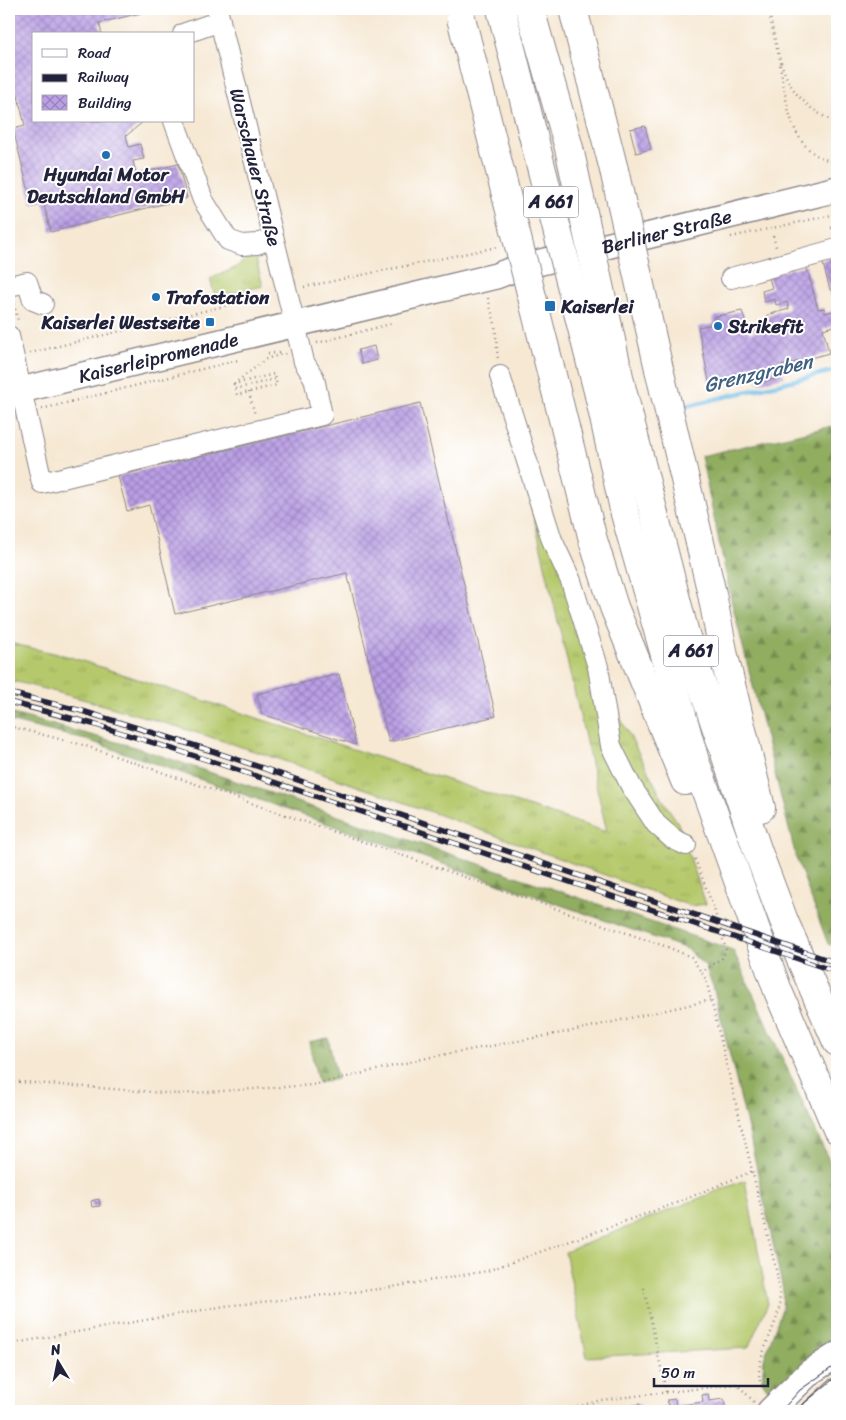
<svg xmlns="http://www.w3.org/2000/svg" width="846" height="1420" font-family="Sriracha,sans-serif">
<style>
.grass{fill:url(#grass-tufts);stroke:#6c7654}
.forest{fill:url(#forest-firs);stroke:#59684e}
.garden{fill:#b5c96c;stroke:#6c7654}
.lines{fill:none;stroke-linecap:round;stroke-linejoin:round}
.stream{stroke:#6abce6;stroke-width:4.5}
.building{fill:url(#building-cross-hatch)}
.minor-casing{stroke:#8c8587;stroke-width:22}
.major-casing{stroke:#8c8587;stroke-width:28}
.highway-casing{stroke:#8c8587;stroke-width:30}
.path{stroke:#8c8587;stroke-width:2.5;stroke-dasharray:1 4;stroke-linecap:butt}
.minor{stroke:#fff;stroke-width:20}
.major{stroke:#fff;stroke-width:25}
.highway{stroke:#fff;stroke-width:28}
.tram{stroke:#22223b;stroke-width:1}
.rail-casing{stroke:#22223b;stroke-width:5.5}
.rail{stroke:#fff;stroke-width:4;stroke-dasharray:11;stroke-linecap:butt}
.highway-bridge-casing{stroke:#8c8587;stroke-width:30;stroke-linecap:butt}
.highway-bridge{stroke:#fff;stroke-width:28}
.poi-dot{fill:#1f6fb2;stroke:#fff;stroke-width:2}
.labels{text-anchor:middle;stroke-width:4;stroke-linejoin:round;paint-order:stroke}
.shield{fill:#fff;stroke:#646476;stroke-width:1}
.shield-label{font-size:18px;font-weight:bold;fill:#22223b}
.street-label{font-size:19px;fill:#22223b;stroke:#fff}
.poi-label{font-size:19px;font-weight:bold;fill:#22223b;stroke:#fff;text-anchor:start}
.water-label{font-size:20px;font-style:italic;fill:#3f607f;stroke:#fff}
</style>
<defs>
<pattern id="grass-tufts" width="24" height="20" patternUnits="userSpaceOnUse" patternTransform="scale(1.25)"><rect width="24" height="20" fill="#b5c96c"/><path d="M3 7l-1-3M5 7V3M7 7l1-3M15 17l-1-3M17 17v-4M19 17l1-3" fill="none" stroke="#9bac5e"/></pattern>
<pattern id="forest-firs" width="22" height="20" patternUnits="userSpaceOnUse" patternTransform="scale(1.25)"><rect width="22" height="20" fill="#90ad60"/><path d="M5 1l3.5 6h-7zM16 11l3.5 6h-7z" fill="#758c50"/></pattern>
<pattern id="building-cross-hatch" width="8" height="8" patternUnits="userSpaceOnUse" patternTransform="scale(1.25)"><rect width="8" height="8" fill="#ba9fe5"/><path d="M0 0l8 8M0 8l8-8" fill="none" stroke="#9781bb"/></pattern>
</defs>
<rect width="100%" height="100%" fill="#fff"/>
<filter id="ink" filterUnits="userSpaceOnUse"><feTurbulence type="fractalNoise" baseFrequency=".02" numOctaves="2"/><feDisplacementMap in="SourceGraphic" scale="10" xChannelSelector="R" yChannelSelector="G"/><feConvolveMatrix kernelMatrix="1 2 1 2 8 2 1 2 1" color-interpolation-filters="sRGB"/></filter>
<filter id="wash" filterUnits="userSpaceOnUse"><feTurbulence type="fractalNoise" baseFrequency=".0096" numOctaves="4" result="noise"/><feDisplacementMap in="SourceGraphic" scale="20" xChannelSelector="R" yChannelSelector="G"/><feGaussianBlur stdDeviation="1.12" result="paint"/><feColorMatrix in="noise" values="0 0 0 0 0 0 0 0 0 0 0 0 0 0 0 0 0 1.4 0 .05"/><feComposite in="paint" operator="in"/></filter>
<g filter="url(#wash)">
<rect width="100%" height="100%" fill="#f6e8d3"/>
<!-- grass -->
<g class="grass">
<polygon points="255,256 263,286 215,297 210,279 235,268 246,259"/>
<path d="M520,458L572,577L619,715L663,800L678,823L706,904L691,906C466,826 241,737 9,680V643L67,656L607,832Z"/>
</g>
<!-- forest -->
<g class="forest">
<polygon points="837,425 837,947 828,944 796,857 732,603 701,456"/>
<polygon points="9,713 135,747 733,950 837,1178 837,1342 771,1394 762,1381 764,1359 782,1309 783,1290 750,1137 713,986 705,966 687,949 90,741 9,721"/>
<polygon points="328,1038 337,1079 318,1083 309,1042"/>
</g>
<!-- garden -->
<polygon class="garden" points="745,1180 768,1304 748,1348 587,1357 565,1252"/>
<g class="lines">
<!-- stream -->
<polyline class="stream" points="686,406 837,370"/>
</g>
<g id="blocks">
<!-- building -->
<g class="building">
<polygon points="9,9 140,9 141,13 99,23 102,34 34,34 34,121 144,121 126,136 129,147 140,144 144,159 133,161 136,174 178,164 187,198 51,232 43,201 32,204 13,129 25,126 18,96 13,98 9,80 9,74 12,73 9,59"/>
<polygon points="645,126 651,149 636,153 630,129"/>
<polygon points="837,256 837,306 832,290 830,290 822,260"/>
<polygon points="806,265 818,309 824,308 825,313 833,311 837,325 823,329 829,353 781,366 784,377 759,383 757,376 710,386 698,327 714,324 713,317 742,311 749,333 755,332 754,327 763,324 764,329 770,328 767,315 789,309 787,302 776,305 775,299 764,302 762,291 772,288 768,275"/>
<polygon points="158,293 159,300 154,301 152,294"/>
<polygon points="374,346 377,360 362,364 358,350"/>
<polygon points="420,403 496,716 389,742 347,573 175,614 149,505 127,511 118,476"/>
<polygon points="339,674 356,745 262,714 257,694"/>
<polygon points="99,1199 100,1206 92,1207 91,1201"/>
<polygon points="708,1394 709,1401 724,1399 726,1411 648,1411 669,1407 667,1400 675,1399 676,1406 703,1402 702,1395"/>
<polygon points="640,1404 641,1411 633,1411 632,1405"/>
</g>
</g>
</g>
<g filter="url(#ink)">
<use href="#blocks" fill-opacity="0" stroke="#8c8587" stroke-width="1"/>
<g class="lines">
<!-- minor casing -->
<g class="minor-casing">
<g id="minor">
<polyline points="183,34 220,21"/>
<polyline points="174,121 203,200 228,240 242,245 257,244 273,238"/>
<polyline points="731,278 837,249"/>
<polyline points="9,286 27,282 33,300 43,304"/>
<polyline points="9,336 42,483 322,415 314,378 304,362 301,349 217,9"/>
<polyline points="500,376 552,540 571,581 598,667 611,746 631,786 656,824 673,839 686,845"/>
</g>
</g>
<!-- major casing -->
<g class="major-casing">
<g id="major">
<path id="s1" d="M9,395L21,390L496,276L517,268L837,189"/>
<polyline points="770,1411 810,1372 837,1355"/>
<polyline points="815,1411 837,1391"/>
</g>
</g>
<!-- highway casing -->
<g class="highway-casing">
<g id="highway">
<polyline points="573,9 614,170"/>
<polyline points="659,369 712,594 724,656 761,808"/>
<polyline points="621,386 685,634 758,852 784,921 837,1042"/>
<polyline points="557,395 593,540 614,607 685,781"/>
<polyline points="599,395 625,514 695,761 778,991 837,1129"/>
</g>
</g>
<!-- path -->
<g class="path">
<path d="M768,9C781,63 781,98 837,123"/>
<path d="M780,65C787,103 790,156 837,162"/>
<polyline points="831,228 837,227"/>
<polyline points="773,236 776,247"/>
<polyline points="731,237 837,214"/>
<polyline points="304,287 497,247"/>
<polyline points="488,298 495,324 498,360"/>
<polyline points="14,304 18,321"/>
<polyline points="317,343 394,323"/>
<polyline points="30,353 270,295"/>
<polyline points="268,353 282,353"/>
<polyline points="234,384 237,395 277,385 274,374 234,384 266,359 286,353"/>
<polyline points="235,389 275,379"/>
<polyline points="249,392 255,415"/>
<polyline points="42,409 238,360"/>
<path d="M9,726L83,745L670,948L691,957L706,979L777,1274C778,1285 781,1297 779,1308C776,1330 748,1369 764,1389"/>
<polyline points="695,859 714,909 726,950 722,958 703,971"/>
<polyline points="9,1081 177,1094 313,1085 431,1057 572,1031 711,1000"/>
<polyline points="644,1288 666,1392"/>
<polyline points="9,1344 225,1306 380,1289 487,1271 676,1203 753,1171"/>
<polyline points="563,1411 601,1400 737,1384 754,1402"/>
</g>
<!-- minor -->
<use href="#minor" class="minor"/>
<!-- major -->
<use href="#major" class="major"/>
<!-- highway -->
<use href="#highway" class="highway"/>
<!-- tram -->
<g class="tram">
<polyline points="781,1411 800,1390 837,1364"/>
<polyline points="795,1411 837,1376"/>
</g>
<!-- rail casing -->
<g class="rail-casing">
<g id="rail">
<polyline points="9,693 82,711 212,751 837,963"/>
<polyline points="9,702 93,724 211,761 837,972"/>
</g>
</g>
<!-- rail -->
<use href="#rail" class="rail"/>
<!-- highway-bridge casing -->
<g class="highway-bridge-casing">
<g id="highway-bridge">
<polyline points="501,9 599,395"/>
<polyline points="530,9 569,148 621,386"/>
<polyline points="461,18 557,395"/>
<polyline points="614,170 659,369"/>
</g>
</g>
<!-- highway-bridge -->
<use href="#highway-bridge" class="highway-bridge"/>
</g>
</g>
<!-- markers -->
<g class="poi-dot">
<circle cx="106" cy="155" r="5"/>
<circle cx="156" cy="297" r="5"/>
<rect x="544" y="300" width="12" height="12" rx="2.5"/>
<rect x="205" y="317" width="10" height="10" rx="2.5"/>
<circle cx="718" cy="326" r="5"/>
</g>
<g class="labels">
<!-- shield labels -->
<g class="shield">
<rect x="523.5" y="186.5" width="55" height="31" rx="4"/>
<rect x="663.5" y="635.5" width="55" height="31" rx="4"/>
</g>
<g class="shield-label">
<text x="551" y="208">A 661</text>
<text x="691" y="657">A 661</text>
</g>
<!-- street labels -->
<g class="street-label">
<text transform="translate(256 167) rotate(76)" y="7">Warschauer Straße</text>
<text dy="7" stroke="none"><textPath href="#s1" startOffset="678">Berliner Straße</textPath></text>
<text dy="7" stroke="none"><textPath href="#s1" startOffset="154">Kaiserleipromenade</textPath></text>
</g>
<!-- poi labels -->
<g class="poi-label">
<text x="106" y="181" text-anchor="middle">Hyundai Motor<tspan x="106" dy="22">Deutschland GmbH</tspan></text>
<text x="166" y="304">Trafostation</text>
<text x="561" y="313">Kaiserlei</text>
<text x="200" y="329" text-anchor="end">Kaiserlei Westseite</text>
<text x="728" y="333">Strikefit</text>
</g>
<!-- water labels -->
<g class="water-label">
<text transform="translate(758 373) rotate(-13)" y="7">Grenzgraben</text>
</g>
</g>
<!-- margin -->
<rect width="846" height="1420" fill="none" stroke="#fff" stroke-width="30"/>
<!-- legend -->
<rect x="32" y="32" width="162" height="90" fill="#ffffff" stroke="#a7a7b1"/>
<rect x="42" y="49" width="25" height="8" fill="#ffffff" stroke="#a7a7b1"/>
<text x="78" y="58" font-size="15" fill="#22223b">Road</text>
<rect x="42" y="74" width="25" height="8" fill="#22223b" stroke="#a7a7b1"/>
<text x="78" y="82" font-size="15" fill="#22223b">Railway</text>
<rect x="42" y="95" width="25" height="15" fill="url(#building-cross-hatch)" stroke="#a7a7b1"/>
<text x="78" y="108" font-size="15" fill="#22223b">Building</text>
<!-- north arrow -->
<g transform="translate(58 1362) rotate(350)" stroke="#ffffff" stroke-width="4" paint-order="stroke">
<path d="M0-4L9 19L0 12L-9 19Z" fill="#22223b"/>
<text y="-8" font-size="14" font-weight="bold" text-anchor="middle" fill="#22223b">N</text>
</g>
<!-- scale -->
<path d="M654 1378v8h114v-8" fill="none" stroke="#22223b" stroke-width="2.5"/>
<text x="661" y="1378" font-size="15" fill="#22223b" stroke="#ffffff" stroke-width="4" paint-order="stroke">50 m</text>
</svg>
